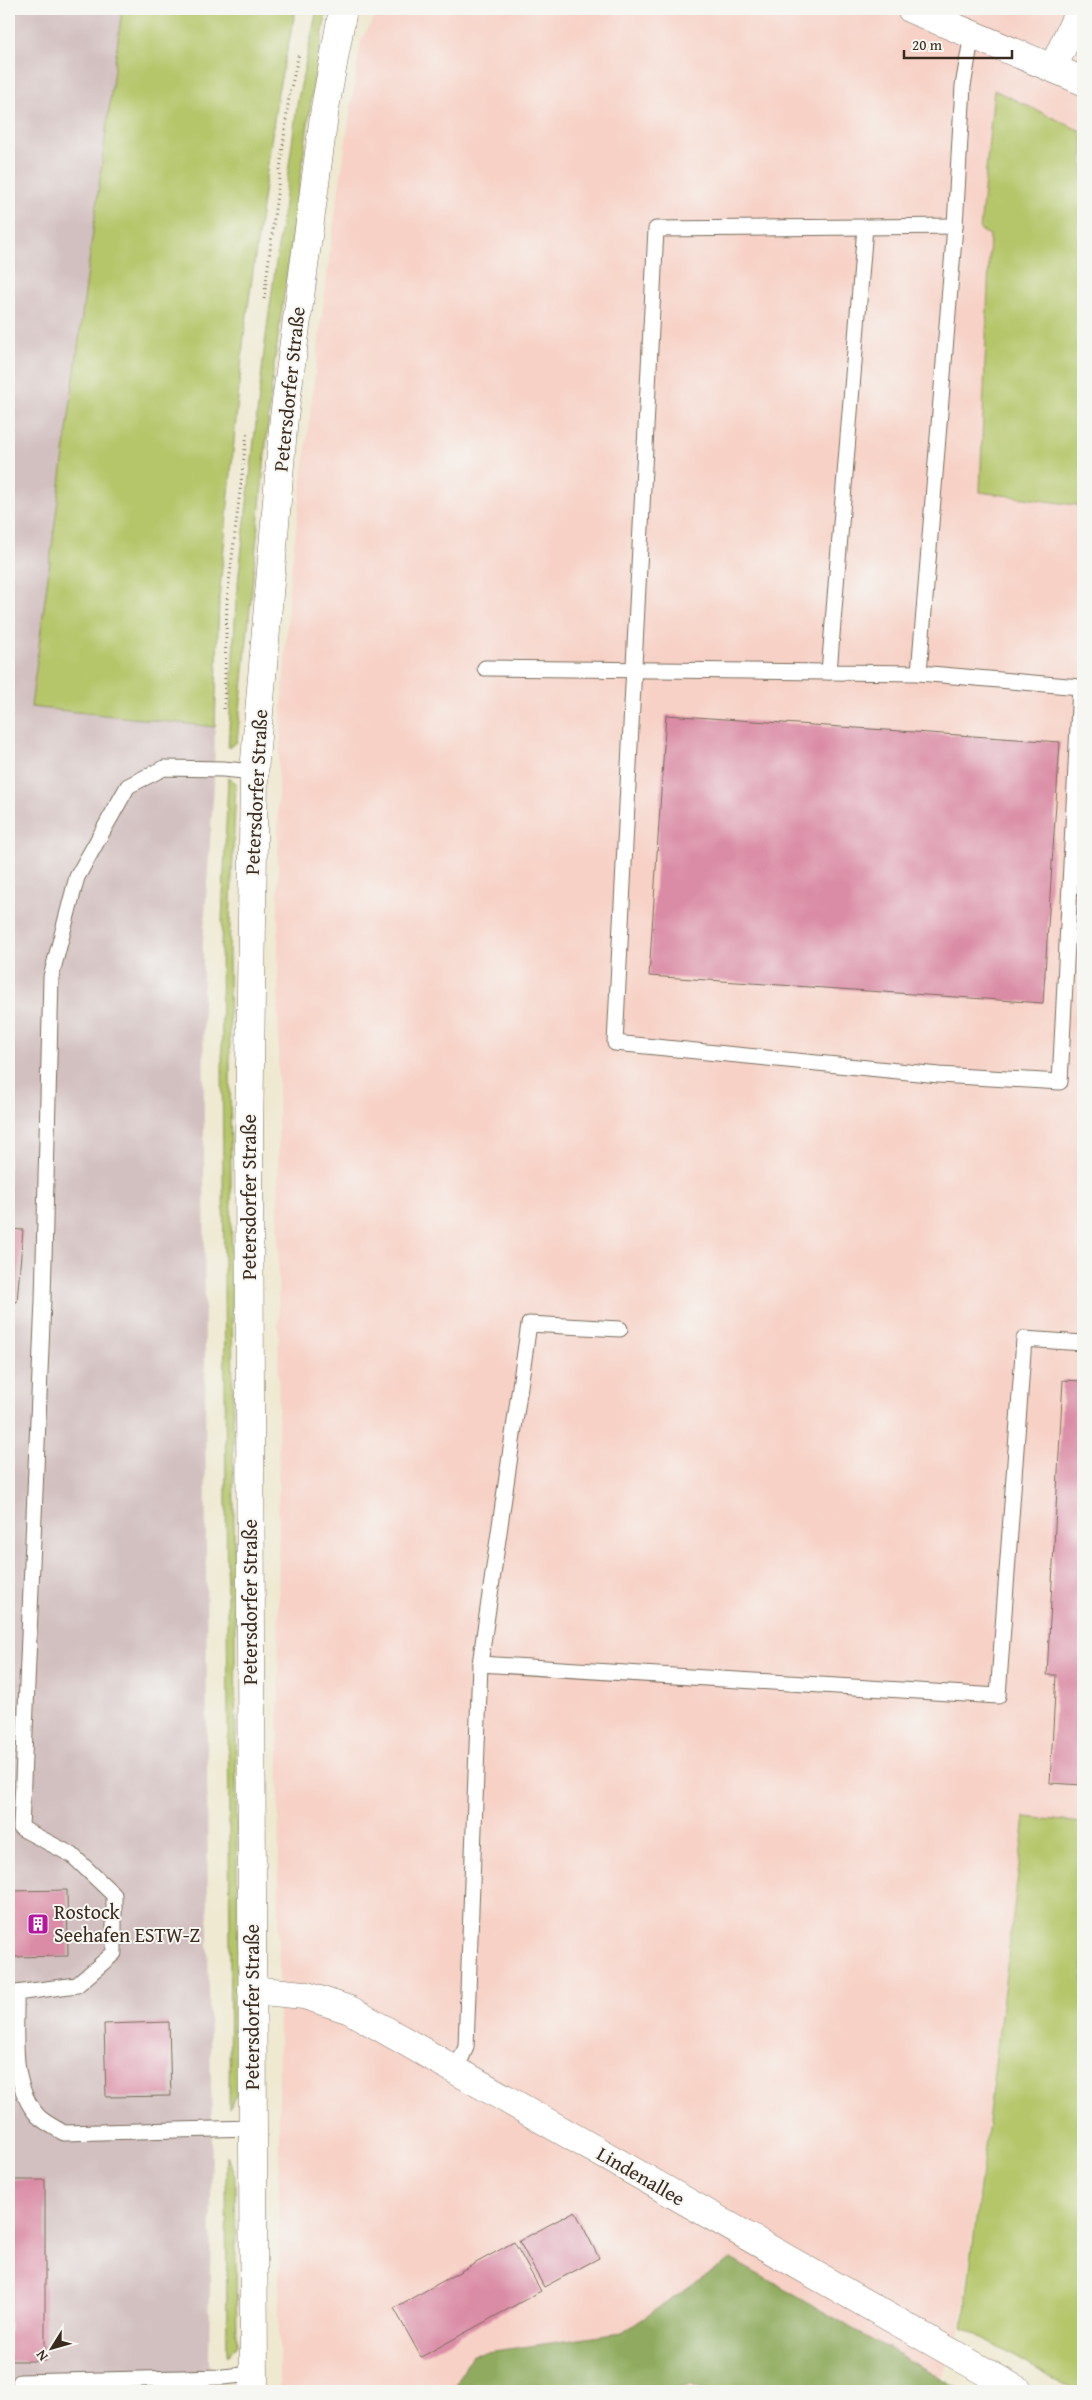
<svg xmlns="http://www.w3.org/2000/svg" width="1092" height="2400" font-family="'Gentium Book Plus',serif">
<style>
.built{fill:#f7d1c6}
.industrial{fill:#d2bfbf}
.green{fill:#b5c66a;stroke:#787844}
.forest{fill:#90ab5e;stroke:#666a3e}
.building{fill:#da8ba5}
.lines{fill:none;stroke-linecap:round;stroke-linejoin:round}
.lane-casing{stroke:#7a6d5d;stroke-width:17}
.street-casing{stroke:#7a6d5d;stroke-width:29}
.path{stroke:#7a6d5d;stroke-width:3;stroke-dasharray:1 4;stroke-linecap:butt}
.lane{stroke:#fff;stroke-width:15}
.street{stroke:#fff;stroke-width:28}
.labels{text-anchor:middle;stroke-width:4;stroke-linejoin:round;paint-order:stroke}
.street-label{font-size:20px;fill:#3b2a1e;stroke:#f6f6f2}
.poi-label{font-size:20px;fill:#3b2a1e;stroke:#f6f6f2;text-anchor:start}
</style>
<rect width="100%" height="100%" fill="#f6f6f2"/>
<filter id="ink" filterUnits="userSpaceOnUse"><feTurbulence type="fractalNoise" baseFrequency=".02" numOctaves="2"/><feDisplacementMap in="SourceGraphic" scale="10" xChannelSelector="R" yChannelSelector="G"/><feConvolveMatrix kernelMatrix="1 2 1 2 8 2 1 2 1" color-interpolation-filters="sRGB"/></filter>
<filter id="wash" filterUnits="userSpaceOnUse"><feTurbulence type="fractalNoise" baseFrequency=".0096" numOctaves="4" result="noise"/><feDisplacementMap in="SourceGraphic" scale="20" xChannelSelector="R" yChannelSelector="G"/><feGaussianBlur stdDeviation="1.12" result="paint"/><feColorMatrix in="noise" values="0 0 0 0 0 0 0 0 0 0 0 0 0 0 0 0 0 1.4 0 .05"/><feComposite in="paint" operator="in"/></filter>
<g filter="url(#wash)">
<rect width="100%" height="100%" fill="#efe9d2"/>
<!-- built -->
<polygon class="built" points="380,9 1083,9 1083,1823 1025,1817 960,2334 935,2391 279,2391 278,773 289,587 331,242 361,40"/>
<!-- industrial -->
<polygon class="industrial" points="9,9 122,9 31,706 215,727 214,784 203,944 208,1943 212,2129 209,2361 212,2391 9,2391"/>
<!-- green -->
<g class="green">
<polygon points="122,9 296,9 278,92 244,336 219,599 215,727 31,707"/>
<polygon points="317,9 327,9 313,88 273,373 237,742 228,748 236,601 265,343 298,99"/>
<polygon points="994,90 1083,132 1083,506 980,492 990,235 980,230"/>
<polygon points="228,777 236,783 229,950 239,2091 229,2109 230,1943 221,944"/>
<polygon points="1025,1817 1083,1823 1083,2282 1079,2310 1083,2310 1083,2391 1075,2391 963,2327"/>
<polygon points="226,2155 235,2176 237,2344 227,2357"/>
</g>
<!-- forest -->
<polygon class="forest" points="731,2259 963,2391 705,2391 692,2385 653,2391 454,2390 472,2354 622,2333"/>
<g id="blocks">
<!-- building -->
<g class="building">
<polygon points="666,715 1060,742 1043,1003 649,976"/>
<polygon points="9,1229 23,1230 17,1302 9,1301"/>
<polygon points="1063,1380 1083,1381 1083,1785 1050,1783 1056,1675 1047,1675"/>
<polygon points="67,1890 68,1956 9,1957 9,1891"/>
<polygon points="169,2022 171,2096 106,2097 104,2024"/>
<rect x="9" y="2180" width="36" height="181"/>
<polygon points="575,2211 599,2258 544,2287 519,2241"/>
<polygon points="514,2242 541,2291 421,2357 394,2308"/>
</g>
</g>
</g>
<g filter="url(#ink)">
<use href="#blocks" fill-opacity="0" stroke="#7a6d5d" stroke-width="1"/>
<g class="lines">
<!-- lane casing -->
<g class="lane-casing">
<g id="lane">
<polyline points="865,227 656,229 615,1043 939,1075 1060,1082 1080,687 919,673 955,226 963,86 972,34"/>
<polyline points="485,668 829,672"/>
<polyline points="919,673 829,672 865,227 955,226"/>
<polyline points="480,1664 529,1324 620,1329"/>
<polyline points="456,2070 466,2047 480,1664 998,1696 1024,1339 1083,1343"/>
<path d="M252,2128L64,2133C56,2128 45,2123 38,2116C9,2084 17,2033 16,1993L77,1985L114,1953V1895L72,1855L21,1828L43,1300L51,977L77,877L128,786L164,768L223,769L254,772"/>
<polyline points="20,2382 223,2377 253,2374"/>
</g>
</g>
<!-- street casing -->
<g class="street-casing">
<g id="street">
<polyline points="911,9 1083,81"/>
<polyline points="1053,68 1080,9"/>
<polyline points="252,1990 304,1995 350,2010 1019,2391"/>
<polyline points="254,2391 249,1140 254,772 284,417 325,108 343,9"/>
</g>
</g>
<!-- path -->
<g class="path">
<polyline points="264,299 289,97 299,53"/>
<polyline points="224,709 227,600 247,432"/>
</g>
<!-- lane -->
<use href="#lane" class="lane"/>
<!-- street -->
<use href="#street" class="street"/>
</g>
</g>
<!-- icons -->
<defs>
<g id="building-square" transform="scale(1.125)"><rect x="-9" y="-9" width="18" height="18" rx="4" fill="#b5179e" stroke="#f6f6f2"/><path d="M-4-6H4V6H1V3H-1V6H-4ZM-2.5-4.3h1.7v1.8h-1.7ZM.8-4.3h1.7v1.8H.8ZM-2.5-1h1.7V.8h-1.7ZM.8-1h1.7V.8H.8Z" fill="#fff"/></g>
</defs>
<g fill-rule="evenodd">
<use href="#building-square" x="38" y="1924"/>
</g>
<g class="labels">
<!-- street labels -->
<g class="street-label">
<text transform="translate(289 389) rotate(-84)" y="7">Petersdorfer Straße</text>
<text transform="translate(256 792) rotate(-87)" y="7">Petersdorfer Straße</text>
<text transform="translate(249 1197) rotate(-90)" y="7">Petersdorfer Straße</text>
<text transform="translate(250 1602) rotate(-90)" y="7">Petersdorfer Straße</text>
<text transform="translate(252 2007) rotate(-90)" y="7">Petersdorfer Straße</text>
<text transform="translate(641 2176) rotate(30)" y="7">Lindenallee</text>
</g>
<!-- poi labels -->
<g class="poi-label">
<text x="54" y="1919">Rostock<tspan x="54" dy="23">Seehafen ESTW-Z</tspan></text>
</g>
</g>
<!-- margin -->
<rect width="1092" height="2400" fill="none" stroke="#f6f6f2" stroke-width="30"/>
<!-- north arrow -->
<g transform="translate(52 2348) rotate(233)" stroke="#f6f6f2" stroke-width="4" paint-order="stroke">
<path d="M0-4L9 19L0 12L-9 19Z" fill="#3b2a1e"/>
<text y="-8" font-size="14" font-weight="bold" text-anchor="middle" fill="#3b2a1e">N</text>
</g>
<!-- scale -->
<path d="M904 50v8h108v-8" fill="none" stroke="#3b2a1e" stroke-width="2.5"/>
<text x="912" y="50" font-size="15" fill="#3b2a1e" stroke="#f6f6f2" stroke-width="4" paint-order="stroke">20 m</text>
</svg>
